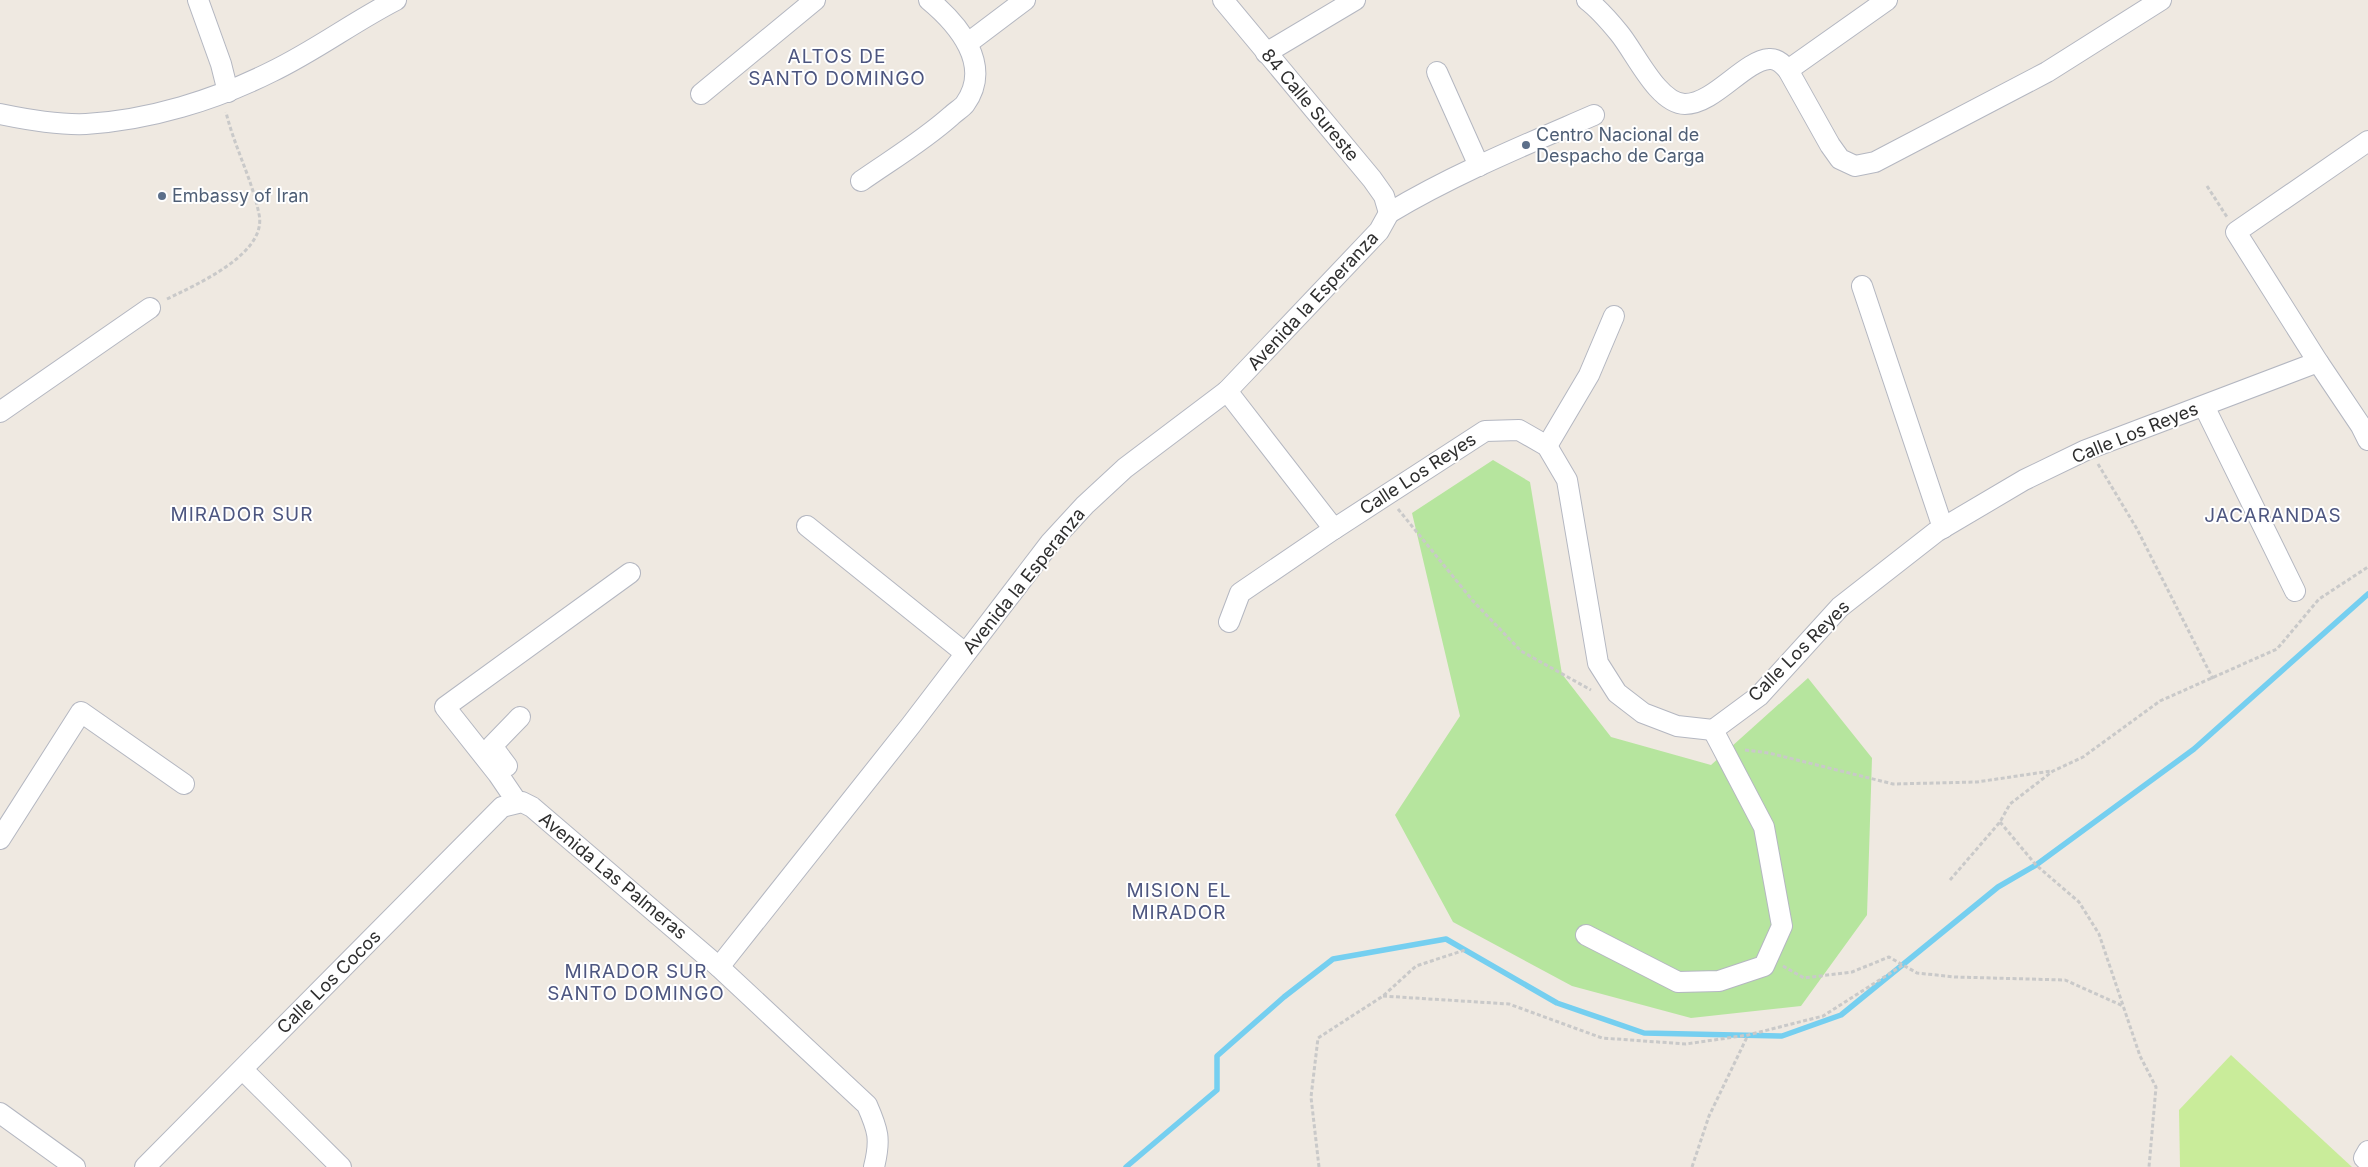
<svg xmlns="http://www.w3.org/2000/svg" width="2368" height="1167" font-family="Inter,sans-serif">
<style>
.green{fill:#b6e59e}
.pitch{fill:#c9ec9a}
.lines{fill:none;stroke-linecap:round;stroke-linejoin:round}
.stream{stroke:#75cff0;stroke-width:5.5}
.minor-casing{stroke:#b4b7c1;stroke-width:22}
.path{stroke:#c9c9c9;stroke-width:3;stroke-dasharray:4 2.5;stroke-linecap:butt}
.minor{stroke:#fff;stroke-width:20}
.service-dot{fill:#5c6f8a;stroke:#fff;stroke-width:2}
.labels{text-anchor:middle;stroke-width:4;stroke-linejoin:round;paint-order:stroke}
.street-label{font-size:18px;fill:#2e2e2e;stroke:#fff}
.service-label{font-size:18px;fill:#4e5e75;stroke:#fff;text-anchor:start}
.neighbourhood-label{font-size:19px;letter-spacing:1px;fill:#4d5680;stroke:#fff}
</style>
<rect width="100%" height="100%" fill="#efe9e1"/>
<!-- green -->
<polygon class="green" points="1493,460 1530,482 1562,674 1611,737 1711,765 1808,678 1872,758 1867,915 1801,1006 1691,1018 1572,986 1453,922 1395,815 1460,716 1412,513"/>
<!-- pitch -->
<polygon class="pitch" points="2231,1055 2352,1167 2180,1167 2179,1110"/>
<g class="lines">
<!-- stream -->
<polyline class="stream" points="1126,1167 1217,1090 1217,1056 1284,997 1333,959 1446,939 1557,1003 1644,1033 1782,1036 1841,1015 1998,887 2036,865 2194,749 2368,594"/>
<!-- minor casing -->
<g class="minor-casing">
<g id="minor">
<polyline points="198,0 221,64 228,92"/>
<polyline points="1223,0 1372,179 1384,196 1389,213"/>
<path d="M1587,0C1599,9 1610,22 1619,33C1635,52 1658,104 1685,104C1714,104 1744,61 1769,59C1777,58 1783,64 1788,70L1830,145L1840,159L1855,166L1875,162L2047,72L2161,0"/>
<polyline points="968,43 1025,0"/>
<polyline points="1266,53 1355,0"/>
<polyline points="1788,70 1887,0"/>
<polyline points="1437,72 1479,166"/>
<polyline points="701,94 815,0"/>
<path d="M0,114C24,119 62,125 86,124C150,120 215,100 271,72C315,51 353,22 396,0"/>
<polyline points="2368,141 2236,232 2318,362 2361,426 2368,440"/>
<path d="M861,181C891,160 923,141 951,116C955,112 962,108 965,104C993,65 958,24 929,0"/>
<path d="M1389,213C1454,174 1525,145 1594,115"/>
<polyline points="1862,286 1943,528"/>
<polyline points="1227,391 1334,529 1485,431 1519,430 1547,446 1567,480 1598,663 1617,693 1643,713 1677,726 1713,730 1759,696 1840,607 1936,532 2024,480 2086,450 2318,362"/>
<polyline points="2204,406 2295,591"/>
<polyline points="0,412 150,308"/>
<polyline points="1547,446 1589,375 1614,316"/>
<polyline points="807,526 965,653"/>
<polyline points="1229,622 1240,593 1334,529"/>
<polyline points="507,766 492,746 520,717"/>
<polyline points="517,802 498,774 445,707 630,573"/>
<polyline points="0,839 81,712 184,784"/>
<polyline points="1586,935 1678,982 1719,981 1764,966 1782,926 1764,827 1713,730"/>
<polyline points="719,967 911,725 1050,543 1085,505 1125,468 1227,391 1379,231 1389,213"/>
<polyline points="243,1070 341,1167"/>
<polyline points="0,1113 75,1167"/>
<polyline points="2368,1151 2364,1158 2368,1161"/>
<path d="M145,1167L502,807L522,802L532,807L719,967L867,1105C878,1130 881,1139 874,1167"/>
</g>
</g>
<!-- path -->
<g class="path">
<polyline points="2207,186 2227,217"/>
<path d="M167,299C195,285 268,254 259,214C252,179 234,146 226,112"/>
<polyline points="2098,464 2137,529 2213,679"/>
<polyline points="1398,509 1473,601 1521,651 1591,690"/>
<polyline points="1745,750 1769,753 1893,784 1977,782 2051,771"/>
<polyline points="2000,822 2036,865 2079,902 2099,934 2140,1056 2156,1087 2149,1167"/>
<polyline points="1950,880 2000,822 2010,804 2053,771 2083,757 2160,701 2277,649 2319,599 2368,567"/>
<polyline points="1783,966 1804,978 1852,972 1889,957 1917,973 1955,977 2065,980 2123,1006"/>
<polyline points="1383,996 1509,1004 1602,1038 1686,1044 1748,1035 1823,1016 1903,965"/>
<polyline points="1319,1167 1311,1097 1318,1038 1383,996 1416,966 1465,950"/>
<polyline points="1692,1167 1709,1116 1748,1035"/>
</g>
<!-- minor -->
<use href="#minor" class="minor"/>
</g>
<!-- markers -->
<g class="service-dot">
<circle cx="1526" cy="145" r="5"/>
<circle cx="162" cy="196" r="5"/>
</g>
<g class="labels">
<!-- street labels -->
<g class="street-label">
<text transform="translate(1310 105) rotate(50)" y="6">84 Calle Sureste</text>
<text transform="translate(1313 301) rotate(-47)" y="6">Avenida la Esperanza</text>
<text transform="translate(2135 433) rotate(-22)" y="6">Calle Los Reyes</text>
<text transform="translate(1418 474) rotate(-33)" y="6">Calle Los Reyes</text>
<text transform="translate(1024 581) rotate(-51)" y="6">Avenida la Esperanza</text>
<text transform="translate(1799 651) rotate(-45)" y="6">Calle Los Reyes</text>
<text transform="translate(613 876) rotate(40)" y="6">Avenida Las Palmeras</text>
<text transform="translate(329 982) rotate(-45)" y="6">Calle Los Cocos</text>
</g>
<!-- service labels -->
<g class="service-label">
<text x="1536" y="141">Centro Nacional de<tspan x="1536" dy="21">Despacho de Carga</tspan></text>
<text x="172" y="202">Embassy of Iran</text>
</g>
<!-- neighbourhood labels -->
<g class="neighbourhood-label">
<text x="837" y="63">ALTOS DE<tspan x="837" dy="22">SANTO DOMINGO</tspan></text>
<text x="242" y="521">MIRADOR SUR</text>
<text x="2273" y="522">JACARANDAS</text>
<text x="1179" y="897">MISION EL<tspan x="1179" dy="22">MIRADOR</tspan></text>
<text x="636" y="978">MIRADOR SUR<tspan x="636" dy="22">SANTO DOMINGO</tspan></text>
</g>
</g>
</svg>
